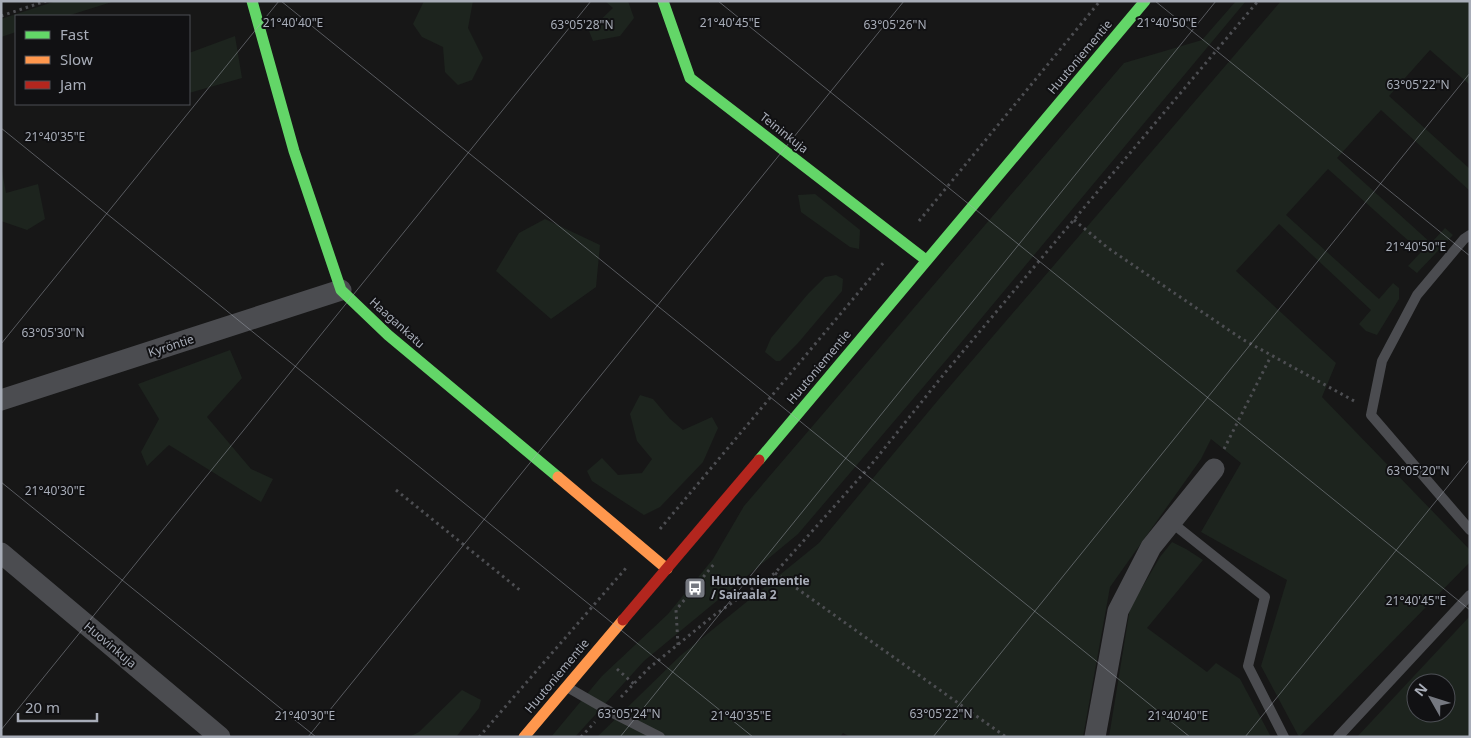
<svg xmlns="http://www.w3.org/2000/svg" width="1471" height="738" font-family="'Noto Sans',sans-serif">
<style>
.green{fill:#1d241e;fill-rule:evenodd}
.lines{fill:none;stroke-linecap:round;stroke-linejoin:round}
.path{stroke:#4d4e52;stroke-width:3;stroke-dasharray:2.5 4;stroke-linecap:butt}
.lane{stroke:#4b4c50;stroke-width:10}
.street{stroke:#4b4c50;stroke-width:21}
.fast{stroke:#63d668;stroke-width:11}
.slow{stroke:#ff974d;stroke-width:11}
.jam{stroke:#b3261e;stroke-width:11}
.ticks{fill:none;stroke:#a8adb8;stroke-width:1;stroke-opacity:0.45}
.labels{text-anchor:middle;stroke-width:4;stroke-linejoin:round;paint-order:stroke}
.street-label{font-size:12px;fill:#a8adb8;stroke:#111113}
.poi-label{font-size:12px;font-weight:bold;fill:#a8adb8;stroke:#111113;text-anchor:start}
.ticks-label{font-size:12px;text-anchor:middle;fill:#a8adb8;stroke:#111113;stroke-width:4;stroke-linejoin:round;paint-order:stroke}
</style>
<rect width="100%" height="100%" fill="#171717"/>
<!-- green -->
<g class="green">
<polygon points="56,1 115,1 67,16 16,16 16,32 1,37 1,19"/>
<polygon points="424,1 473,1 468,28 483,58 472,80 458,85 445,72 443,47 422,37 413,24"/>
<polygon points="605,1 628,1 634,18 620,36 593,41 589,31 613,8"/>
<polygon points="1236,1 1246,1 954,351 798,534 644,661 575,737 551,737 602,676 668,614 713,559 744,506 1124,63 1202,40"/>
<polygon points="1281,1 1470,1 1470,85 1430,50 1389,96 1470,169 1470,191 1381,110 1337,158 1431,243 1445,228 1453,235 1417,273 1408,266 1421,252 1328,169 1286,215 1379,299 1393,283 1399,288 1399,299 1377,335 1366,331 1359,324 1371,310 1279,224 1236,271 1336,363 1322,397 1470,550 1470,562 1299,737 1261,666 1287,580 1201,532 1241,463 1211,439 1201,459 1110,587 1083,737 850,737 843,733 840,737 597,737 680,656 819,543 939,399"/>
<polygon points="235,36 242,78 189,93 189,53"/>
<polygon points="1,166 6,193 38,184 45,219 27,230 1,221"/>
<polygon points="815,194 860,230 859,249 850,247 801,212 798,195"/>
<polygon points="545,219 600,245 596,287 551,319 496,271 519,233"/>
<polygon points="836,275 843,279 842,291 798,343 780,361 776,361 765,352 771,338 808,294 825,277"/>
<polygon points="230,350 242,378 207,417 251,469 273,479 261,502 169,445 147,466 141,452 159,419 138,384"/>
<polygon points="640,395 653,399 670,419 683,430 712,417 718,428 703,462 660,507 644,515 592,481 587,471 602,458 618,475 642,473 652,459 637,441 630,414"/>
<polygon points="1172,542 1186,549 1203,560 1147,628 1207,672 1216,663 1240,679 1271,737 1109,737 1130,608 1160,557"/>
<path d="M1470,616V737H1357ZM1416,683H1446V713H1416Z"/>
<polygon points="462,690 481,700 479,708 456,737 409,737 419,732"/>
</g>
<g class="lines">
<!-- path -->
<g class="path">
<polyline points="1,16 46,1"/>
<polyline points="1074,220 1108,248 1242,339 1356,402"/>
<polyline points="919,221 1100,1"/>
<polyline points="1224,449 1271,356"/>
<polyline points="396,490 521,591"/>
<polyline points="660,529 884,262"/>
<polyline points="775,573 1006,737"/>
<polyline points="678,645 676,610 714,564"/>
<polyline points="617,669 634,684"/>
<polyline points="621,697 649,668 713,616 775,573 871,465 944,374 1258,1"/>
<polyline points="479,737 626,568"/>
<polyline points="581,737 595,722"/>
</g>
<!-- lane -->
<g class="lane">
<polyline points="1470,235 1464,239 1417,295 1382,361 1371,415 1470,530"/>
<polyline points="1171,522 1265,597 1248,666 1284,737"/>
<polyline points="567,687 607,710 660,737"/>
<polyline points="1338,737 1470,595"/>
</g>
<!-- street -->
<g class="street">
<polyline points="1,400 341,290"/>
<polyline points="1,553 220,737"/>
<polyline points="1095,737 1118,611 1151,547 1214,469"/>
</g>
<!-- fast -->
<g class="fast">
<polyline points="252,1 294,151 341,290 388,335 558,477"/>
<polyline points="663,1 690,78 926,260"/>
<polyline points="759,460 1145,1"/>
</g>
<!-- slow -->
<g class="slow">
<polyline points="558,477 667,569"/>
<polyline points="524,737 623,620"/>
</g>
<!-- jam -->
<polyline class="jam" points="623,620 759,460"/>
</g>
<!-- ticks -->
<path class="ticks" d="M281,1L1190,737M718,1L1470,610M1155,1L1470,256M1,128L753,737M1,344L279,1M1,482L316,737M1,730L591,1M308,737L904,1M620,737L1216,1M933,737L1470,73M1245,737L1470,459"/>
<!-- icons -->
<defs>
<g id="bus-square" transform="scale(1.125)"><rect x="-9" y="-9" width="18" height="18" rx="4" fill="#757880" stroke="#111113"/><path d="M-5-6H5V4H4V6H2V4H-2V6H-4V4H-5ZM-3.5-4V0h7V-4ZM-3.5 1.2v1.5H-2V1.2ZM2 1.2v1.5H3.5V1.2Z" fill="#fff"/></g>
</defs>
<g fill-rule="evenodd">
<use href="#bus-square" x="695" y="588"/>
</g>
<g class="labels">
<!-- street labels -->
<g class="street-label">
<text transform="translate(1080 57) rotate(-50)" y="4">Huutoniementie</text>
<text transform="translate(784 133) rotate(38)" y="4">Teininkuja</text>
<text transform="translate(397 323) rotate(42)" y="4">Haagankatu</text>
<text transform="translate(171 346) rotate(-18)" y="4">Kyröntie</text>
<text transform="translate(819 367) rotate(-50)" y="4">Huutoniementie</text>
<text transform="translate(110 645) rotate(40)" y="4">Huovinkuja</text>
<text transform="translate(557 676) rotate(-50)" y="4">Huutoniementie</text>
</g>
<!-- poi labels -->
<g class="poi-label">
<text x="711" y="585">Huutoniementie<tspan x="711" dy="14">/ Sairaala 2</tspan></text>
</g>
</g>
<g class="ticks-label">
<text x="293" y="27">21°40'40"E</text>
<text x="730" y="27">21°40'45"E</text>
<text x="1167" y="27">21°40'50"E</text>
<text x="582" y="29">63°05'28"N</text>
<text x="895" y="29">63°05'26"N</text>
<text x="1418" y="89">63°05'22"N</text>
<text x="55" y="141">21°40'35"E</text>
<text x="1416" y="251">21°40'50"E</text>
<text x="53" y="337">63°05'30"N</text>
<text x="1418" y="475">63°05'20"N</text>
<text x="55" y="495">21°40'30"E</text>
<text x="1416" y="605">21°40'45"E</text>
<text x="629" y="718">63°05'24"N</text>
<text x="941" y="718">63°05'22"N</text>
<text x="305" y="720">21°40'30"E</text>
<text x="741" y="720">21°40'35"E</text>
<text x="1178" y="720">21°40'40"E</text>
</g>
<!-- border -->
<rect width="1471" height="738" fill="none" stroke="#a8adb8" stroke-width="5"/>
<!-- legend -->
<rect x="15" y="15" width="175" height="90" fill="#111113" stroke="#4d4f55"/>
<rect x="25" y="31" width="25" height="8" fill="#63d668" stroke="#4d4f55"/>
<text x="60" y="40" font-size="15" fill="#a8adb8">Fast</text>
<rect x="25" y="56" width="25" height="8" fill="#ff974d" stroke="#4d4f55"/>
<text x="60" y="65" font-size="15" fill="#a8adb8">Slow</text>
<rect x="25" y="81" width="25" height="8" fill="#b3261e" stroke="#4d4f55"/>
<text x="60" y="90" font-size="15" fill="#a8adb8">Jam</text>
<!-- north arrow -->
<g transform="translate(1431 698) rotate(309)"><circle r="24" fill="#111113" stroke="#4d4f55"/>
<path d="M0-4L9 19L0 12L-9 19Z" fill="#757880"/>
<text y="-8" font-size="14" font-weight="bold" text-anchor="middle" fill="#a8adb8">N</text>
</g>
<!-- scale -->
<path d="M18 713v8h79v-8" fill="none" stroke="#a8adb8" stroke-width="2.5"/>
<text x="25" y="713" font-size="15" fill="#a8adb8" stroke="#111113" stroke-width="4" paint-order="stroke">20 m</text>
</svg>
